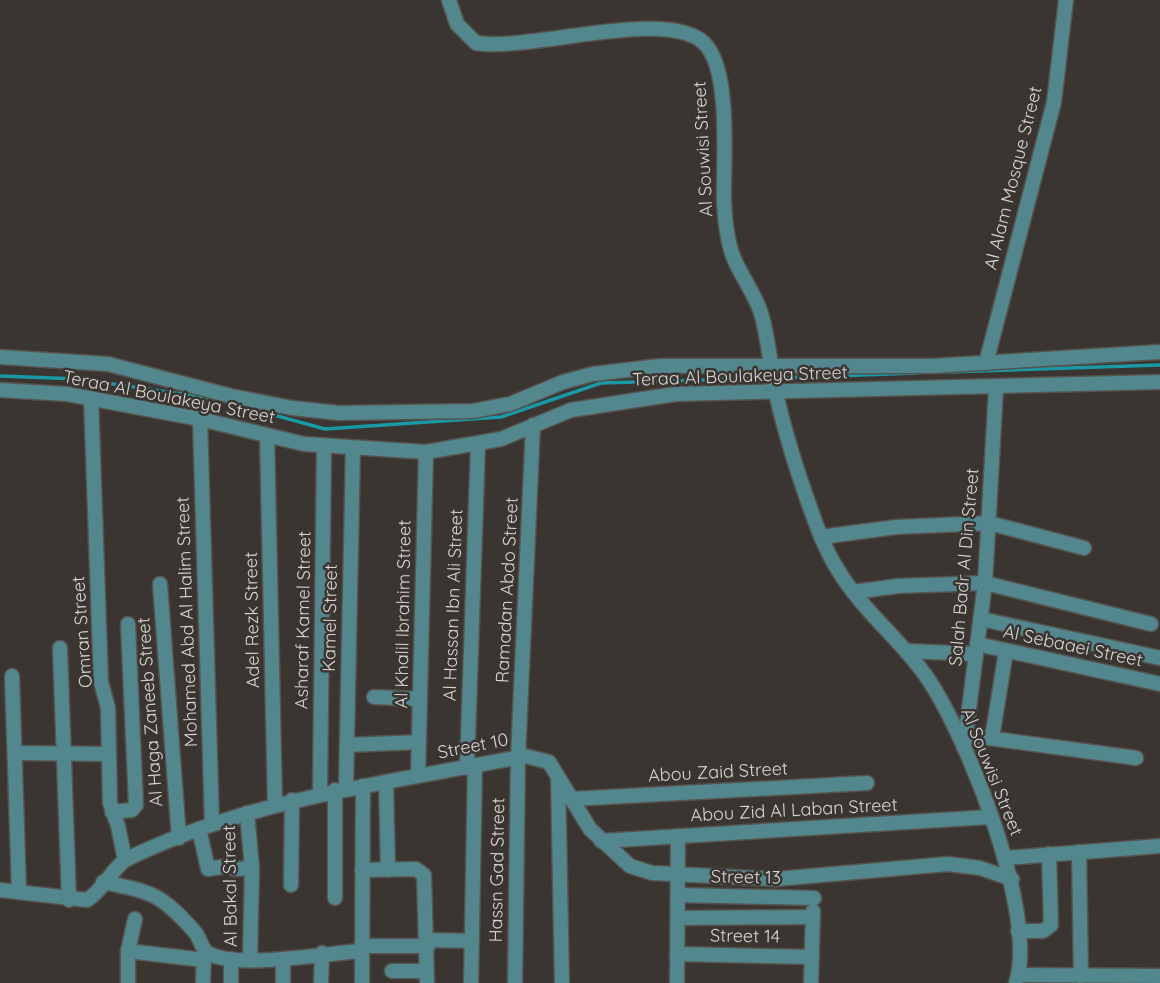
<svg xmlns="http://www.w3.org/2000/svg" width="1160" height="983" font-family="Quicksand,sans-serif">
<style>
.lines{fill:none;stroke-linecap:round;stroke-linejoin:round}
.stream{stroke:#1999a6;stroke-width:3.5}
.minor-casing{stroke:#56524d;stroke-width:17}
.minor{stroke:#51878d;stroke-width:14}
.labels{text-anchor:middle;stroke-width:5;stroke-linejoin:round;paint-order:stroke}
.street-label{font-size:18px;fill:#d8d5d2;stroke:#3a3530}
</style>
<rect width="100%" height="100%" fill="#3a3530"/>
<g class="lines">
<!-- stream -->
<g class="stream">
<polyline points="950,372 1160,365"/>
<polyline points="0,376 79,379 216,399 325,429 501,417 601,383 770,378"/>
<polyline points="778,378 917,373"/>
</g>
<!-- minor casing -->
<g class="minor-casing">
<g id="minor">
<path d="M449,0L457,24L476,43C529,52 666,7 704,43C732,70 723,164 724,202C725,222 727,245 736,263C744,280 755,295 761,313C769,340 770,367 776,393C785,434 798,474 812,513C819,533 827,553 838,570C862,610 900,639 926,676C967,735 1038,914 1016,983"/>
<polyline points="0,357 108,364 231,396 292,408 339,413 473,411 510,404 563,382 593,374 660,366 932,366 1160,352"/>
<polyline points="986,363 1054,102 1066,0"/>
<polyline points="0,390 67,394 200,419 304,444 426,452 501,439 571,410 676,394 1160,382"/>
<polyline points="91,398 101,682 108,708 110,803 118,826 125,860"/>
<polyline points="200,419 212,824"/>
<polyline points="267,435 275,804"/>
<polyline points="821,537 896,527 989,523 1084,548"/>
<polyline points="160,584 179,838"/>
<polyline points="853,592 898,586 985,583 1151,624"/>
<polyline points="981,619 1160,658"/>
<polyline points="977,644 1160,684"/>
<polyline points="60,648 69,900"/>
<polyline points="907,651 976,654"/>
<polyline points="12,676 19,891"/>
<polyline points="374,697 420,699"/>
<polyline points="966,735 1136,758"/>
<polyline points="992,738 1006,651"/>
<polyline points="347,745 419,742"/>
<polyline points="964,748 985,583 996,388"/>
<polyline points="15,753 109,754"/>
<polyline points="467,768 478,444"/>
<polyline points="418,776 426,452"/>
<polyline points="558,778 562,983"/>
<polyline points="386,782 388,870"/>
<polyline points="346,788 353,448"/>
<polyline points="320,793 324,447"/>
<polyline points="571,799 867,783"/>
<polyline points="112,812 132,810 136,805 128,624"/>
<polyline points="247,813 252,868 250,959"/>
<polyline points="199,829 208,869 227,866 234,869 252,868"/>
<polyline points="601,841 990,817"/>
<polyline points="1079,852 1081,976"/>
<polyline points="1006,858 1160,846"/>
<polyline points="362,870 416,869 424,875 427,983"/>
<path d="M103,882C152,892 160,893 194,931C201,938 200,948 208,953C237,970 327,953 362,951"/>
<polyline points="291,885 292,800"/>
<path d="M0,890L87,900C103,890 110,872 125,860C251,798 389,783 525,756L549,762L590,829L630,866L652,873L776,879L948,864L980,868L1012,879"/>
<polyline points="678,895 814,898"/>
<polyline points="335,898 335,790"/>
<polyline points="678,918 813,917"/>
<polyline points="1018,931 1043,931 1051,925 1049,854"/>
<polyline points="428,940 472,941"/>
<polyline points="362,946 428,946"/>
<polyline points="128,951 204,960"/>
<polyline points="677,954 812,957"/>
<polyline points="231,959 231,983"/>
<polyline points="392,971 427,971"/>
<polyline points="1019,975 1160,976"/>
<polyline points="128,983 128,951 135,919"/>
<polyline points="203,983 204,951"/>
<polyline points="283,983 283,959"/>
<polyline points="321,983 322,953"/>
<polyline points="362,983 363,786"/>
<polyline points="471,983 475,767"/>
<polyline points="515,983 518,757 533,425"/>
<polyline points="677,983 678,836"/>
<polyline points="811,983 813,911"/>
</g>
</g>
<!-- minor -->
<use href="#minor" class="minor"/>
</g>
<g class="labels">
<!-- street labels -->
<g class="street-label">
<text transform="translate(703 149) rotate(-93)" y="6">Al Souwisi Street</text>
<text transform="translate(1013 178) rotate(-76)" y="6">Al Alam Mosque Street</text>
<text transform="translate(740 376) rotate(-2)" y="6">Teraa Al Boulakeya Street</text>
<text transform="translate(169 397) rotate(11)" y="6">Teraa Al Boulakeya Street</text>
<text transform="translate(964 567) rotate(-85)" y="6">Salah Badr Al Din Street</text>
<text transform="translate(507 590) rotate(-87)" y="6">Ramadan Abdo Street</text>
<text transform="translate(453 605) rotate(-88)" y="6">Al Hassan Ibn Ali Street</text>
<text transform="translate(403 614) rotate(-89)" y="6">Al Khalil Ibrahim Street</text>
<text transform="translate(330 618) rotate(-89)" y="6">Kamel Street</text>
<text transform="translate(252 620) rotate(-91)" y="6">Adel Rezk Street</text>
<text transform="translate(303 620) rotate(-89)" y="6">Asharaf Kamel Street</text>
<text transform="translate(187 622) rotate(-92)" y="6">Mohamed Abd Al Halim Street</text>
<text transform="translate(82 632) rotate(-94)" y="6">Omran Street</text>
<text transform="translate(1073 646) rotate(12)" y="6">Al Sebaaei Street</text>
<text transform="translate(150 712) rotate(-94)" y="6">Al Haga Zaneeb Street</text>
<text transform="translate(473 746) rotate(-11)" y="6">Street 10</text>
<text transform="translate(718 772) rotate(-3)" y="6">Abou Zaid Street</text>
<text transform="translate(992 772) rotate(68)" y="6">Al Souwisi Street</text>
<text transform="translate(794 810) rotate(-3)" y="6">Abou Zid Al Laban Street</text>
<text transform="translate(497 870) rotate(-89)" y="6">Hassn Gad Street</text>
<text transform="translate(746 877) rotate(1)" y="6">Street 13</text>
<text transform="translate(230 886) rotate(-91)" y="6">Al Bakal Street</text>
<text transform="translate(745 936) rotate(1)" y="6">Street 14</text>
</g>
</g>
</svg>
